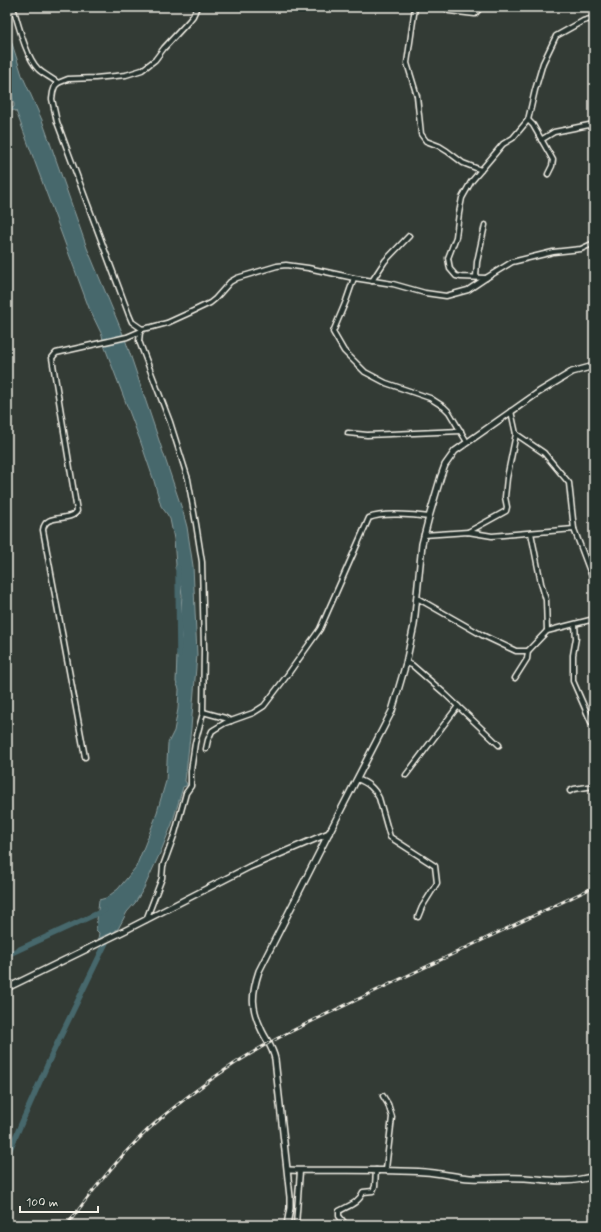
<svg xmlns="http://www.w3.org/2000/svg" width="601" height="1232" font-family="Mynerve,sans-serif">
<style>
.water{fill:#46676c;stroke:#8c9e9e}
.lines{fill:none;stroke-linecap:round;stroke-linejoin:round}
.canal{stroke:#46676c;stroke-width:5.5}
.minor-casing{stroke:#f4f1e8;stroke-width:7}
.tertiary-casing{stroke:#f4f1e8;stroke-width:8}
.minor{stroke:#26332d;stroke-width:4}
.tertiary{stroke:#26332d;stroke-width:5}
.rail-casing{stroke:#f4f1e8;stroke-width:3}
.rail{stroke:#26332d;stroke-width:1.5;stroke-dasharray:4.5;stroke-linecap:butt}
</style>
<rect width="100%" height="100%" fill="#333b35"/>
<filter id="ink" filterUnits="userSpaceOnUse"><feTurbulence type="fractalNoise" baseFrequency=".025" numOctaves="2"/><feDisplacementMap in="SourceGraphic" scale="8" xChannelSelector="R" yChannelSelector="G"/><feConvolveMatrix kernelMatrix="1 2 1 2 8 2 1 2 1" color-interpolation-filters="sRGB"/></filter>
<g filter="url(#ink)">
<!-- water -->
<polygon class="water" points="7,28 22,75 42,120 87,248 125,339 183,512 187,527 193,566 197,655 191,728 185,781 187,784 186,786 183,787 172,824 161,851 144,888 135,903 127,912 118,929 98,939 99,933 96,930 99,900 106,898 118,889 136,867 155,819 166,781 168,743 174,731 178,709 179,689 176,682 177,655 180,645 181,637 180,623 182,595 179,575 175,568 176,565 174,539 170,519 167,514 161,506 154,481 140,440 104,345 102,335 89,308 16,111 14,110 7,113 7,111 14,107 14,104 7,81"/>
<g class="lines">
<!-- canal -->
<g class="canal">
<polyline points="178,568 179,655"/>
<polyline points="7,955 105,910"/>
<polyline points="7,1156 53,1052 114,926"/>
</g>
<!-- minor casing -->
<g class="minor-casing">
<g id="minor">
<path d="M13,7C18,23 26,57 38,69C43,74 52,78 58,83"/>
<polyline points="197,7 193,16 189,21 164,48 155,60 142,70 126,75 95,78 68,79 58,83 55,86 53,92 52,99 57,122 129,315 132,322 142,329 152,327 167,323 189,313 210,303 215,299 230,282 237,278 277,266 286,265 308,268 354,278 393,284 425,293 446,296 468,290 486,278 512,262 553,252 581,249 594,243"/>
<polyline points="415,7 407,63 417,96 421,134 426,141 439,146 447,151 463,163 481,170"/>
<polyline points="445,7 449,11 475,14 481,7"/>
<polyline points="528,120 533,125 553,160 552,166 548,174"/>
<polyline points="541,140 554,132 594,124"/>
<polyline points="476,277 477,262 485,225"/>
<polyline points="354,278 346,301 333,332 344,351 365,372 386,383 430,398 444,407 449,412 467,442"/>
<polyline points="486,278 461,277 456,276 450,269 448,258 456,237 459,213 462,198 471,182 503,144 513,138 528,120 535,90 543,63 556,36 583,21 594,18"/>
<polyline points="372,281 385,261 409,236"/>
<polyline points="140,332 139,341 170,422 188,479 196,524 202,562 204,649 203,713 195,743 191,771 191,786 186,793 175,833 163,866 162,878 146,920"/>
<polyline points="511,411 516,434 544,453 569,483 574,529 594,582"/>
<polyline points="348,433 367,435 461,431"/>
<polyline points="468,532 506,511 507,507 505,497 507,478 516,434"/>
<polyline points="531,533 541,583 546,600 547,631"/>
<polyline points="424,535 468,532 492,536 574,529"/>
<polyline points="417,598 482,635 516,651 528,651"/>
<polyline points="575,625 576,638 573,655 573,681 591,722"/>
<polyline points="406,663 412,665 443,692 499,745"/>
<polyline points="515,678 527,659 528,651 547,631 594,619"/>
<polyline points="203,712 225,718 231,721"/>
<path d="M206,749L208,740L212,731L215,729L225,723L253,713L264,706L286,677L320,629L369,518C382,512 415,515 429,517"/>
<path d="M85,757L43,530C45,512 70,523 77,511L52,358L56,353L127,337L141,331"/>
<polyline points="406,775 458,706"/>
<path d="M357,779C368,783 374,788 379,798L390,837L435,866L437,883L422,907L418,917"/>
<polyline points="570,791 574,789 594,786"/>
<polyline points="383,1096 388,1104 392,1117 386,1169"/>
<polyline points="296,1225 300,1171"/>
<path d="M346,1225L339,1216V1211C348,1206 359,1203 363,1192L373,1191L375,1186L376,1170"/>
</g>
</g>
<!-- tertiary casing -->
<g class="tertiary-casing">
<g id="tertiary">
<polyline points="7,988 124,931 249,867 329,833"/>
<path d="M288,1170C333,1171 379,1169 425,1172C440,1173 455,1177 470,1178C488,1179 507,1177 525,1178C552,1180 567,1184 594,1176"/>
<path d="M287,1225L290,1208V1197L275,1059C273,1048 267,1041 262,1031C251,1008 251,995 259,971L329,833L392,711L406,663L414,625L422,544L429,517L441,476L445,465L455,451L539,392L572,372L594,366"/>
</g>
</g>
<!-- minor -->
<use href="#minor" class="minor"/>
<!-- tertiary -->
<use href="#tertiary" class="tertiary"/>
<!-- rail casing -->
<g class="rail-casing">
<path id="rail" d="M67,1225C95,1187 125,1149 161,1118C198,1087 238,1059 280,1037C317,1018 355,1001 392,983C459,951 527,919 594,887"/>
</g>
<!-- rail -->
<use href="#rail" class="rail"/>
</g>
</g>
<!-- margin -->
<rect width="601" height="1232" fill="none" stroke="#26332d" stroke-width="24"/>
<rect x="12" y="12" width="577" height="1208" fill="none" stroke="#f4f1e8" stroke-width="1.5" filter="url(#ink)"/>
<!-- scale -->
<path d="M20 1206v6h78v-6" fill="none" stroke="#f4f1e8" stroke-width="2"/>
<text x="26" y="1206" font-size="12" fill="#f4f1e8" stroke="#26332d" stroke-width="3" paint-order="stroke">100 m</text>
</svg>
